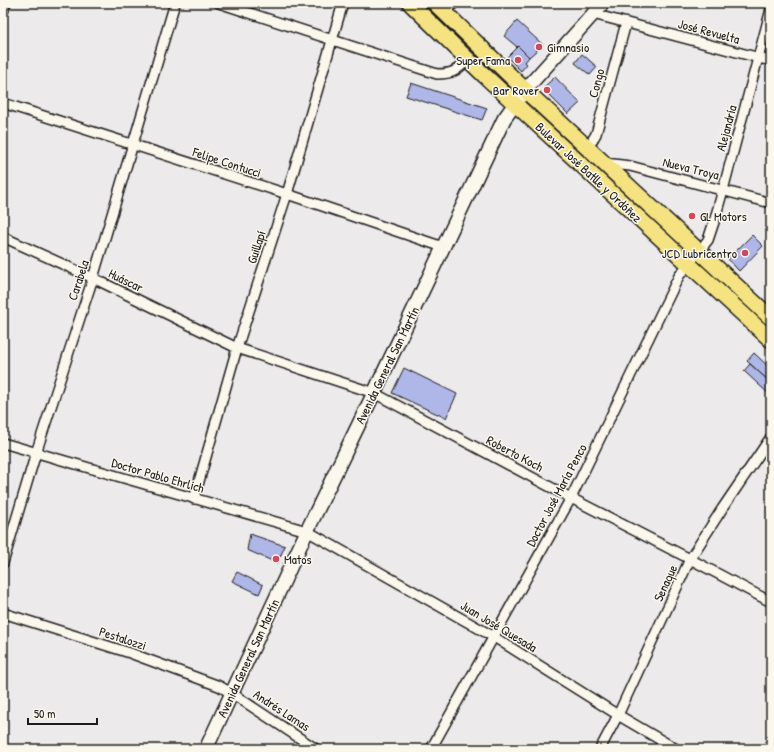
<svg xmlns="http://www.w3.org/2000/svg" width="774" height="752" font-family="'Patrick Hand',sans-serif">
<style>
.green{fill:#b7d38b;stroke:#6a7854}
.building{fill:#afb7e8;stroke:#1c1c1c}
.lines{fill:none;stroke-linecap:round;stroke-linejoin:round}
.minor-casing{stroke:#1c1c1c;stroke-width:12}
.secondary-casing{stroke:#1c1c1c;stroke-width:16}
.primary-casing{stroke:#1c1c1c;stroke-width:18}
.minor{stroke:#fbf7ec;stroke-width:9}
.secondary{stroke:#fbf7ec;stroke-width:13}
.primary{stroke:#f5e382;stroke-width:15}
.poi-dot{fill:#d1495b;stroke:#fbf7ec;stroke-width:1.5}
.labels{text-anchor:middle;stroke-width:3;stroke-linejoin:round;paint-order:stroke}
.street-label{font-size:13px;fill:#1c1c1c;stroke:#fbf7ec}
.poi-label{font-size:13px;fill:#1c1c1c;stroke:#fbf7ec;text-anchor:start}
</style>
<rect width="100%" height="100%" fill="#eceaeb"/>
<filter id="ink" filterUnits="userSpaceOnUse"><feTurbulence type="fractalNoise" baseFrequency=".025" numOctaves="2"/><feDisplacementMap in="SourceGraphic" scale="8" xChannelSelector="R" yChannelSelector="G"/><feConvolveMatrix kernelMatrix="1 2 1 2 8 2 1 2 1" color-interpolation-filters="sRGB"/></filter>
<g filter="url(#ink)">
<!-- green -->
<g class="green">
<polygon points="419,3 425,3 515,90 514,92 513,93"/>
<polygon points="525,102 527,102 686,249 686,252 524,103"/>
<polygon points="704,268 706,268 771,328 771,333"/>
</g>
<!-- building -->
<g class="building">
<polygon points="517,21 543,45 529,57 504,36"/>
<polygon points="518,46 529,57 525,62 527,64 521,71 507,57"/>
<polygon points="582,54 597,67 590,75 575,63"/>
<polygon points="555,77 580,103 568,114 545,91 545,86"/>
<polygon points="411,83 487,108 482,120 406,96"/>
<polygon points="752,235 763,246 739,271 728,259"/>
<polygon points="754,353 771,369 771,383 747,361"/>
<polygon points="750,364 771,383 771,396 744,371"/>
<polygon points="404,368 457,394 446,418 392,393"/>
<polygon points="250,534 285,546 277,563 247,550"/>
<polygon points="237,572 263,585 259,594 232,581"/>
</g>
<g class="lines">
<!-- minor casing -->
<g class="minor-casing">
<g id="minor">
<path d="M219,3L437,74C453,74 456,71 468,60"/>
<polyline points="3,12 6,3"/>
<polyline points="445,13 454,3"/>
<polyline points="593,14 771,61"/>
<polyline points="3,103 287,194 443,247"/>
<polyline points="588,148 596,134 626,23"/>
<polyline points="605,163 630,166 771,203"/>
<polyline points="3,237 93,278 237,348 374,393 571,498 690,559 771,602"/>
<polyline points="3,443 307,531 494,637 618,715 676,749"/>
<polyline points="194,499 237,348 287,194 343,3"/>
<polyline points="3,563 36,453 93,278 175,3"/>
<polyline points="3,613 130,653 219,686 233,694 316,749"/>
<polyline points="431,749 571,498 679,276 708,240 714,222 723,190 771,9"/>
<polyline points="600,749 618,715 690,559 722,509 771,437"/>
<polyline points="770,749 771,747"/>
</g>
</g>
<!-- secondary casing -->
<g class="secondary-casing">
<polyline id="secondary" points="206,749 307,531 374,393 504,119 525,90 603,3"/>
</g>
<!-- primary casing -->
<g class="primary-casing">
<g id="primary">
<polyline points="410,3 485,76 771,340"/>
<polyline points="435,3 525,90 771,318"/>
</g>
</g>
<!-- minor -->
<use href="#minor" class="minor"/>
<!-- secondary -->
<use href="#secondary" class="secondary"/>
<!-- primary -->
<use href="#primary" class="primary"/>
</g>
</g>
<!-- markers -->
<g class="poi-dot">
<circle cx="539" cy="47" r="4"/>
<circle cx="518" cy="60" r="4"/>
<circle cx="547" cy="90" r="4"/>
<circle cx="692" cy="216" r="4"/>
<circle cx="745" cy="253" r="4"/>
<circle cx="276" cy="559" r="4"/>
</g>
<g class="labels">
<!-- street labels -->
<g class="street-label">
<text transform="translate(709 31) rotate(15)" y="5">José Revuelta</text>
<text transform="translate(596 83) rotate(-75)" y="5">Congo</text>
<text transform="translate(726 128) rotate(-75)" y="5">Alejandría</text>
<text transform="translate(227 162) rotate(18)" y="5">Felipe Contucci</text>
<text transform="translate(691 168) rotate(14)" y="5">Nueva Troya</text>
<text transform="translate(589 172) rotate(43)" y="5">Bulevar José Batlle y Ordóñez</text>
<text transform="translate(256 247) rotate(-72)" y="5">Guillapí</text>
<text transform="translate(78 280) rotate(-72)" y="5">Carabela</text>
<text transform="translate(126 280) rotate(26)" y="5">Huáscar</text>
<text transform="translate(387 365) rotate(-64)" y="5">Avenida General San Martín</text>
<text transform="translate(515 453) rotate(28)" y="5">Roberto Koch</text>
<text transform="translate(158 475) rotate(16)" y="5">Doctor Pablo Ehrlich</text>
<text transform="translate(556 495) rotate(-62)" y="5">Doctor José María Penco</text>
<text transform="translate(665 583) rotate(-65)" y="5">Senaque</text>
<text transform="translate(499 626) rotate(31)" y="5">Juan José Quesada</text>
<text transform="translate(123 638) rotate(18)" y="5">Pestalozzi</text>
<text transform="translate(248 658) rotate(-65)" y="5">Avenida General San Martín</text>
<text transform="translate(282 710) rotate(33)" y="5">Andrés Lamas</text>
</g>
<!-- poi labels -->
<g class="poi-label">
<text x="547" y="52">Gimnasio</text>
<text x="510" y="65" text-anchor="end">Super Fama</text>
<text x="539" y="95" text-anchor="end">Bar Rover</text>
<text x="700" y="221">GL Motors</text>
<text x="737" y="258" text-anchor="end">JCD Lubricentro</text>
<text x="284" y="564">Matos</text>
</g>
</g>
<!-- margin -->
<rect width="774" height="752" fill="none" stroke="#fbf7ec" stroke-width="16"/>
<rect x="8" y="8" width="758" height="736" fill="none" stroke="#1c1c1c" stroke-width="1.5" filter="url(#ink)"/>
<!-- scale -->
<path d="M28 718v6h69v-6" fill="none" stroke="#1c1c1c" stroke-width="2"/>
<text x="34" y="718" font-size="12" fill="#1c1c1c" stroke="#fbf7ec" stroke-width="3" paint-order="stroke">50 m</text>
</svg>
